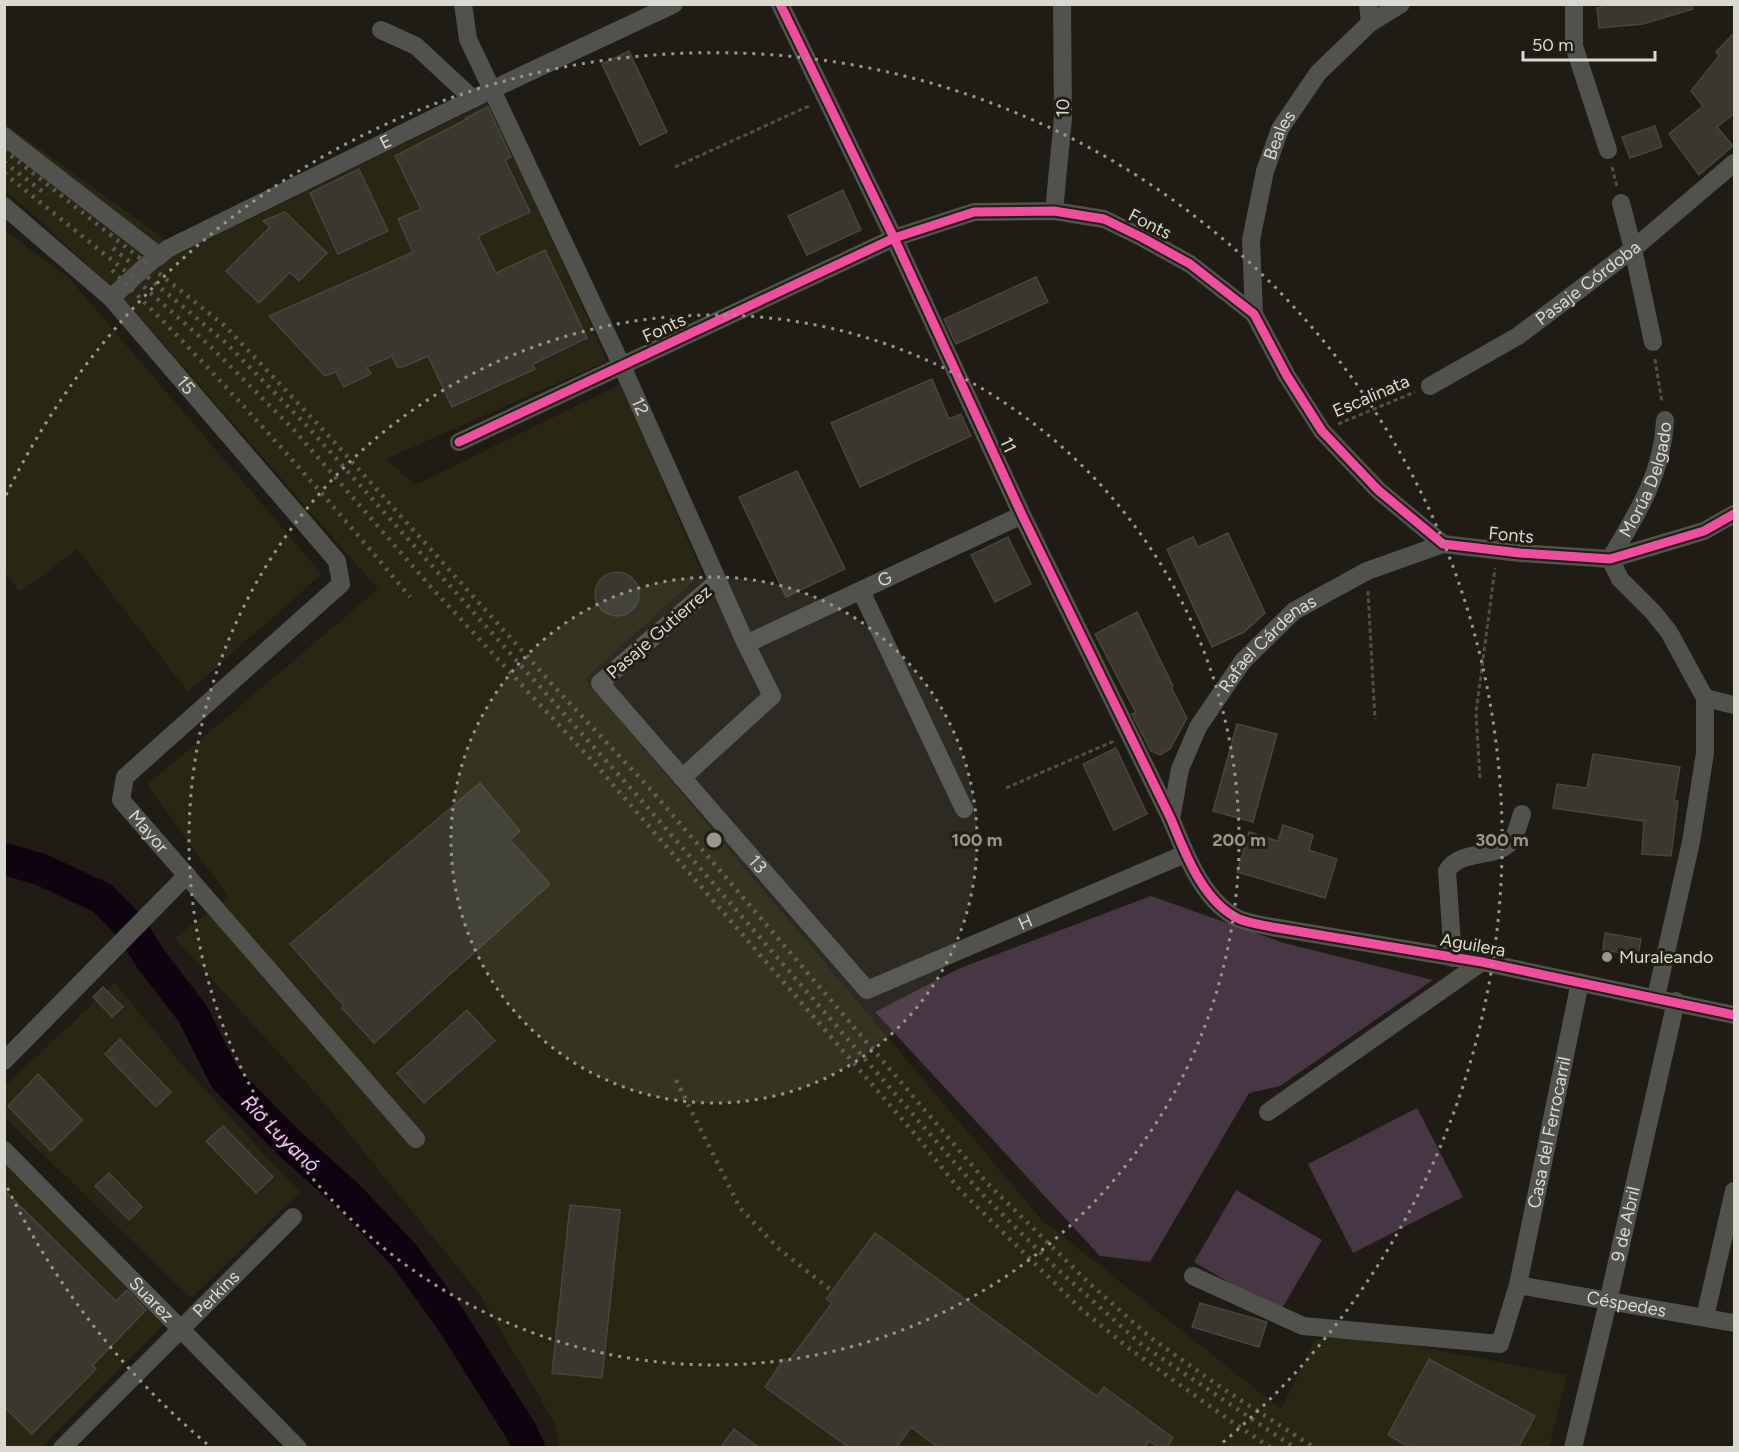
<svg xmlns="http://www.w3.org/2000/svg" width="1739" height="1452" font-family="Figtree,sans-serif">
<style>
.built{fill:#292613}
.green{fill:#473644}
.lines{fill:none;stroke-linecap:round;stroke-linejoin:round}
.river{stroke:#100310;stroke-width:32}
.building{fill:#3a382e;stroke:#46453e;stroke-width:1.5}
.path{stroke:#4f4e4a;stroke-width:3;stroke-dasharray:4.5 3;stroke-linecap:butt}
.minor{stroke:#51514e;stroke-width:18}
.rail{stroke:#595853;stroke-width:4.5;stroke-dasharray:3 6;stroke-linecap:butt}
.cycleway-casing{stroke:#211f11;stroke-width:13}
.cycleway{stroke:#ef4d9e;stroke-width:9}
.ring{fill:none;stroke:#98978e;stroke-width:3;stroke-dasharray:3 6}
.poi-dot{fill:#98978e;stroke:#211f11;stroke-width:2}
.labels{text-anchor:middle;stroke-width:6;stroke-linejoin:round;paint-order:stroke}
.street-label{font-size:18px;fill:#dad9d0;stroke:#211f11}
.poi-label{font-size:18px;fill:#dad9d0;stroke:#211f11;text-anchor:start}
.water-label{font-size:20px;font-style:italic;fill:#f5c3f3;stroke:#211f11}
.centre{fill:#98978e;stroke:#211f11;stroke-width:3}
.ring-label{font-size:18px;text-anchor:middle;font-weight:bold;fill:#98978e;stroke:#211f11;stroke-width:6;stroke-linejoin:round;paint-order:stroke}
</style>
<rect width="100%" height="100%" fill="#1e1c14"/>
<!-- built -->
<g class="built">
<polygon points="489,102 607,361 386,459 415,485 621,384 702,573 585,679 1042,1220 1281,1409 1315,1340 1364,1336 1567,1375 1549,1447 560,1447 554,1422 480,1295 325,1104 175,938 229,897 147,785 378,589 123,298 25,207 5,192 4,123 185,254 184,251"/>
<polygon points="4,230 68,277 322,574 188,692 77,549 20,592 5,573"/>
<polygon points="115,983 189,1073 300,1192 191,1298 5,1118 5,1086"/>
<polygon points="4,1162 166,1322 42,1447 5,1447"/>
</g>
<!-- green -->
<g class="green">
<polygon points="1151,896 1284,943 1433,980 1280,1086 1249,1093 1150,1262 1100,1256 875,1012 960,968"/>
<polygon points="1417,1108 1463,1197 1353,1253 1308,1164"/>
<polygon points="1236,1190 1322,1240 1280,1312 1194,1262"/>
</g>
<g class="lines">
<!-- river -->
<path class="river" id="s1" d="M4,859L40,869L102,898L131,927L150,958L193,1014L225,1078L288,1142L349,1197L403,1254L449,1317L521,1431L529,1448"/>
</g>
<!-- building -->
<g class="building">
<polygon points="1601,4 1692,4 1693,9 1643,24 1599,28 1597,8 1602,7"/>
<polygon points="1734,33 1734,114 1717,127 1733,146 1699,175 1669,134 1703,106 1691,91 1719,56 1716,52"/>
<polygon points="629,51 667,132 640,145 602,64"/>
<polygon points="488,107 511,157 505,160 530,212 478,236 496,273 545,250 587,338 533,364 535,369 452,407 428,356 403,367 397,367 392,356 367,367 371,374 344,387 336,372 325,376 269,316 413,252 398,219 421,209 395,156 467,119 466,118"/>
<polygon points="1655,126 1662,147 1630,158 1622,137"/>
<polygon points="359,169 388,231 338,254 310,193"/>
<polygon points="843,190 861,230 807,255 788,216"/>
<polygon points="285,212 327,253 299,281 290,272 259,303 226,271 270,227 263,221"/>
<polygon points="1036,277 1048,302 956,344 944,319"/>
<polygon points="932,379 949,419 961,414 971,436 860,487 831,423"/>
<polygon points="797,471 845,569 786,597 739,497"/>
<polygon points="1228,533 1265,613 1244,632 1212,647 1167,549 1193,537 1198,547"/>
<polygon points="1008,537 1031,584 995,602 971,555"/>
<circle cx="617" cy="594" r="22"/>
<polygon points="1137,612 1173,686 1171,687 1187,718 1170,749 1160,755 1151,751 1132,714 1136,713 1095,634"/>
<polygon points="1237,724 1277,734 1253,822 1213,811"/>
<polygon points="1116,748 1147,814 1114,830 1083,764"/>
<polygon points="1593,754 1680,767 1674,801 1678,801 1671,856 1642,854 1644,821 1553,808 1557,784 1587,788"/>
<polygon points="480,783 520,831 510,840 550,884 374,1043 342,1008 344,1006 290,944"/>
<polygon points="1283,825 1313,835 1309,850 1337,859 1325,898 1237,872 1249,832 1278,841"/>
<polygon points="1605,933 1641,939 1638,956 1603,950"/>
<polygon points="103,987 123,1007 112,1017 93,997"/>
<polygon points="467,1010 495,1041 424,1103 397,1073"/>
<polygon points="120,1039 171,1092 156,1107 105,1054"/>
<polygon points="38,1074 82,1120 51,1151 8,1106"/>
<polygon points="223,1126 273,1177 256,1193 206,1141"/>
<polygon points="109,1173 142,1207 129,1220 95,1186"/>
<polygon points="4,1190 116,1301 127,1290 146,1310 93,1365 96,1369 32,1434 4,1407"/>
<polygon points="570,1205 620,1210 602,1378 552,1373"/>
<polygon points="875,1233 1097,1396 1104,1387 1173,1438 1166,1448 1159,1448 1149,1441 1144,1448 939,1448 911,1427 896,1448 850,1448 765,1387 784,1359 788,1362 832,1303 826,1299"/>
<polygon points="1200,1303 1267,1322 1259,1347 1192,1327"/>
<polygon points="1429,1359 1535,1416 1518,1448 1411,1448 1388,1435"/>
<polygon points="734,1429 759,1448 720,1448"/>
</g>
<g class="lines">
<!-- path -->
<g class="path">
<polyline points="675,167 811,105"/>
<polyline points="1612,167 1617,187"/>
<polyline points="1655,359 1662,403"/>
<polyline points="1338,424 1415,392"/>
<polyline points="1368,591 1375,719"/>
<polyline points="1480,778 1476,713 1495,568"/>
<polyline points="1006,788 1114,741"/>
</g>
<!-- minor -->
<g class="minor">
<path id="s2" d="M463,4L468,39L622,366L746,644L772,696L682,778"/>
<path d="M780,4L894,238L1022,515L1171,819C1185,853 1203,902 1239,919C1249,923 1262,925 1272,927L1482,962L1734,1015"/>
<polyline points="1368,4 1370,23"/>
<polyline points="1574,4 1574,46 1608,150"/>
<polyline points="381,30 416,46 473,99"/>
<polyline points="4,136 159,256"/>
<polyline points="1621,203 1633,249 1653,342"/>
<path id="s3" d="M4,206L111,298L337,561L341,584L125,777L121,800L416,1139"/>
<polyline points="1054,211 1063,118 1062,4"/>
<path id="s4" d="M111,298L148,264L169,248L491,90L674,4"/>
<path id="s5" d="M1254,314L1251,240L1265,171L1280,129L1318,73L1370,23L1401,4"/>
<path id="s6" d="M1430,386L1518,336L1633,249L1734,163"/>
<polyline points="459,442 894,238 974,212 1054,211 1104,219 1143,238 1190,264 1254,314 1287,376 1322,431 1378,490 1443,544 1520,553 1610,559 1704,531 1734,514"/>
<path id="s7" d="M718,581L600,683L867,990L1185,854"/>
<polyline points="861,591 964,809"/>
<path id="s8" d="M746,644L1022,515"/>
<polyline points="1705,698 1734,705"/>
<path id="s9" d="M1171,819L1180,769L1198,727L1243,661L1294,611L1367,571L1443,544"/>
<path d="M1453,958L1447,871C1460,848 1498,860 1511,841C1517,834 1519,822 1522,814"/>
<path id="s10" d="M1656,997L1691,842L1705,753V698L1669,632L1653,612L1620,579L1610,559C1637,514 1663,473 1665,420"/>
<polyline points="4,1061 187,875"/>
<polyline points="1268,1112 1482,962"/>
<path id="s11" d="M4,1150L298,1448"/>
<path id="s12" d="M1193,1276L1303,1326L1500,1344L1518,1285L1580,982"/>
<path id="s13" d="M1518,1285L1734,1323"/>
<polyline points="1705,1317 1734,1191"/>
<path id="s14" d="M62,1448L293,1217"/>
<path id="s15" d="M1573,1448L1608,1302L1676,1001"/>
</g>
<!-- rail -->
<g class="rail">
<polyline points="4,150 225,326 327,434 561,694 652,791 988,1184 1088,1282 1151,1338 1222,1388 1315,1448"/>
<polyline points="4,162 47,195"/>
<polyline points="4,173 134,278 210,346 294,430 430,586 596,765 914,1133 960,1190 1081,1309 1131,1350 1228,1419 1271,1448"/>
<polyline points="113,248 225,342 308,427 642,801 980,1192 1055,1267 1142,1345 1295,1448"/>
<path d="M112,270C217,373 315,483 410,597"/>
<polyline points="676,1080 740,1208 778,1248 832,1291"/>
</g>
<!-- cycleway casing -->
<g class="cycleway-casing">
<g id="cycleway">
<path d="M780,4L894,238L1022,515L1171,819C1185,853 1203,902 1239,919C1249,923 1262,925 1272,927L1482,962L1734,1015"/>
<polyline points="459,442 894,238 974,212 1054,211 1104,219 1143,238 1190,264 1254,314 1287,376 1322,431 1378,490 1443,544 1520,553 1610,559 1704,531 1734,514"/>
</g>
</g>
<!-- cycleway -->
<use href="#cycleway" class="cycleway"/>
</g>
<!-- distance rings -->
<circle cx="714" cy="840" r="263" fill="#98978e" fill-opacity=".12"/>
<g class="ring">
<circle cx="714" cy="840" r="263"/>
<circle cx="714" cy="840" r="525"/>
<path d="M207 1444A788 788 0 0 1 6 1185M6 495A788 788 0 1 1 1221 1444"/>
</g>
<!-- markers -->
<circle class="poi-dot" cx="1607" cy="957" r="6"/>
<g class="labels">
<!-- street labels -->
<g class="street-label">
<text transform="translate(1063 108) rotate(-89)" y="6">10</text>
<text dy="6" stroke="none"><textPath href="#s5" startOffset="183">Beales</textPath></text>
<text dy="6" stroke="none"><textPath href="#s4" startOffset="318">E</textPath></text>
<text transform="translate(1150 224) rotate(27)" y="6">Fonts</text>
<text dy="6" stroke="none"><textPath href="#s6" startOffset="189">Pasaje Córdoba</textPath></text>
<text transform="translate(664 328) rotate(-25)" y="6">Fonts</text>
<text dy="6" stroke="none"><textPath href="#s3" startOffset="256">15</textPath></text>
<text transform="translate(1371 396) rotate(-23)" y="6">Escalinata</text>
<text dy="6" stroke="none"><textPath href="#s2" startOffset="441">12</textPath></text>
<text transform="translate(1008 445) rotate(65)" y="6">11</text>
<text dy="6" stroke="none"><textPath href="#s10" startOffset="562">Morúa Delgado</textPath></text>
<text transform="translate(1511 535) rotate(5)" y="6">Fonts</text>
<text dy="6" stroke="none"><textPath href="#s8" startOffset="153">G</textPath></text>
<text transform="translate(659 632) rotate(-41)" y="6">Pasaje Gutierrez</text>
<text dy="6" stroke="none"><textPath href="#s9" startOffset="206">Rafael Cárdenas</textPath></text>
<text dy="6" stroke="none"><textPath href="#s3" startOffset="866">Mayor</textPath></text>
<text dy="6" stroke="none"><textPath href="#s7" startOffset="396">13</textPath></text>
<text dy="6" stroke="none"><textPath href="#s7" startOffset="735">H</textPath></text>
<text transform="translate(1473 945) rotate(10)" y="6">Aguilera</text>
<text dy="6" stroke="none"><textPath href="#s12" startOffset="536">Casa del Ferrocarril</textPath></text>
<text dy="6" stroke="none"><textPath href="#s15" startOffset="230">9 de Abril</textPath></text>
<text dy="6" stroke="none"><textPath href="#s14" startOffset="218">Perkins</textPath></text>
<text dy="6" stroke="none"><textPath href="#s11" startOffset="210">Suarez</textPath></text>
<text dy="6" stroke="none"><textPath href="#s13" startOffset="110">Céspedes</textPath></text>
</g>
<!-- poi labels -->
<g class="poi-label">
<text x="1619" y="963">Muraleando</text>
</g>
<!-- water labels -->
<g class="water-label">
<text dy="7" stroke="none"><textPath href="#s1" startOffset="404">Río Luyanó</textPath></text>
</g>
</g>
<circle cx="714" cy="840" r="9" class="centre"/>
<g class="ring-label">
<text x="977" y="846">100 m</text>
<text x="1239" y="846">200 m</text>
<text x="1502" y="846">300 m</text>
</g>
<!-- border -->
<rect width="1739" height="1452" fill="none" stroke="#dad9d0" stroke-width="12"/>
<!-- scale -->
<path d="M1523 51v9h132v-9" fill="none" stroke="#dad9d0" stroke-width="3"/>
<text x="1532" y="51" font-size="18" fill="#dad9d0" stroke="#211f11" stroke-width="4.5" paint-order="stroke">50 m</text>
</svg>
